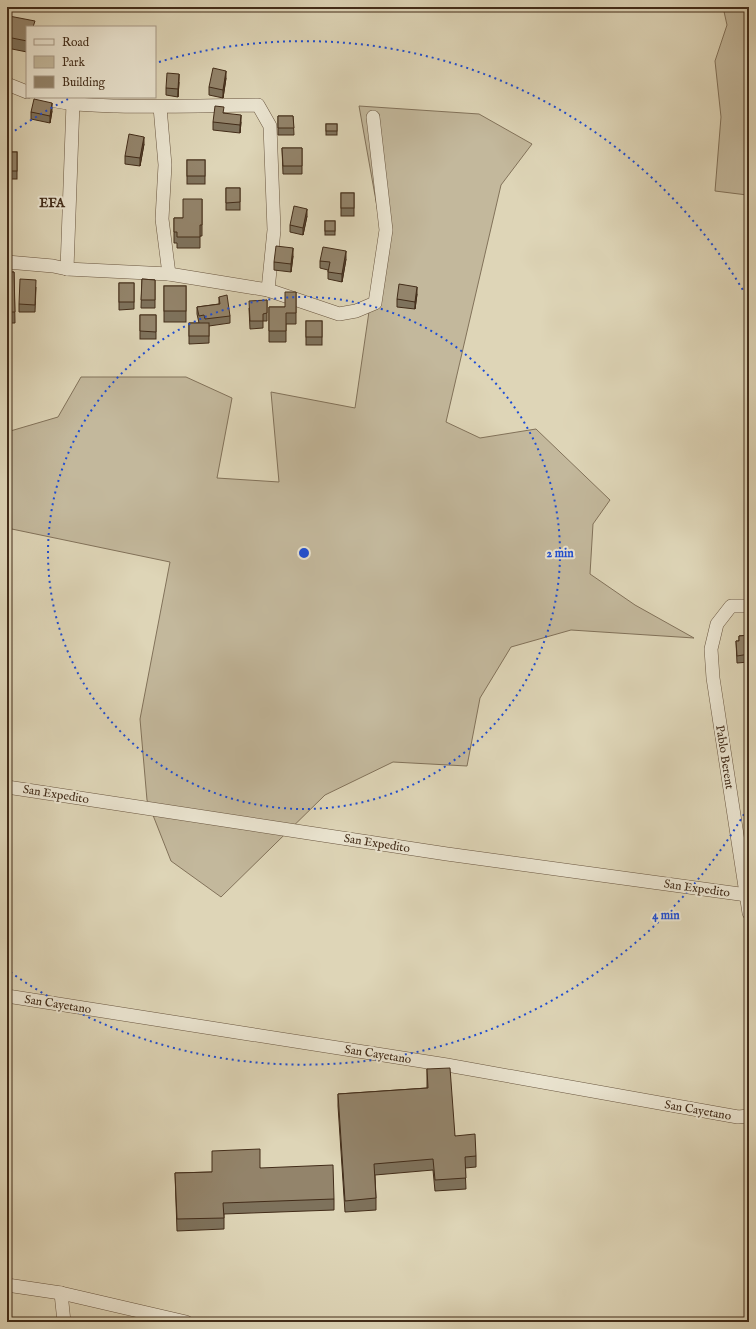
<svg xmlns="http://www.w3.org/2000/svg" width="756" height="1329" font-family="'IM FELL English',serif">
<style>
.green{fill:#c3b89c;stroke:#82725a}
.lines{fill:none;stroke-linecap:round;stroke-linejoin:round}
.minor-casing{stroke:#695640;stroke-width:14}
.minor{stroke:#eae4d0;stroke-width:13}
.wall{fill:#7e725c;stroke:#422c19}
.shaded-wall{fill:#675c4b;stroke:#422c19}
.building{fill:#93846b;stroke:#422c19}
.ring{fill:none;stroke:#1d4ed8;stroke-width:2;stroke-dasharray:2 4}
.labels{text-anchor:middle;stroke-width:4;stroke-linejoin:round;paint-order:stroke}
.street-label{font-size:12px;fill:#422c19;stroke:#eae4d0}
.neighbourhood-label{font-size:13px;font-weight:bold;fill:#422c19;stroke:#eae4d0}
.centre{fill:#1d4ed8;stroke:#eae4d0;stroke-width:2}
.ring-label{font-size:12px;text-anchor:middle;font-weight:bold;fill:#1d4ed8;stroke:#eae4d0;stroke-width:4;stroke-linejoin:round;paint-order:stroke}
</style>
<rect width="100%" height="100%" fill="#ded5b7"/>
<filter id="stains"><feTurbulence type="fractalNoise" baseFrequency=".005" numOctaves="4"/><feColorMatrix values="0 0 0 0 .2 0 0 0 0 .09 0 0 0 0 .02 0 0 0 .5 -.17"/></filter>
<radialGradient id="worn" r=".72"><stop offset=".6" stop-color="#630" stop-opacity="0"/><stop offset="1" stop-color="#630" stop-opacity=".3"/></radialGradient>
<!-- green -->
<g class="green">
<polygon points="723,7 749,7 749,194 747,195 715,191 721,117 715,61 727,25"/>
<polygon points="359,106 479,114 532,144 501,185 446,422 480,438 536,429 610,500 593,524 590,574 635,605 694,638 571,630 511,647 480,698 467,766 393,762 325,795 221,897 171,861 147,800 140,719 170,562 7,528 7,432 58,417 81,377 186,377 232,398 217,478 279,482 271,392 355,408 381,229"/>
</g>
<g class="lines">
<!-- minor casing -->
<g class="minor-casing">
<g id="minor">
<polyline points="7,84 27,92"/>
<path d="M41,97C64,105 92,105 117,106C164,107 211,106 258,105L270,126L274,230L268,290"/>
<polyline points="160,107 165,165 162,219 169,274"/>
<polyline points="7,262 53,266 67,269 169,274 268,290 339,314 356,311 375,303 386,230 373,117"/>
<polyline points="67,269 73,103"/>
<polyline points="749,606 731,606 717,624 711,649 713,678 749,913"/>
<polyline points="7,787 447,854 747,895"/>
<polyline points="7,996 447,1065 738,1117 749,1116"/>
<polyline points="7,1285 61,1293 186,1322"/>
<polyline points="61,1293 64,1322"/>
</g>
</g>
<!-- minor -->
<use href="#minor" class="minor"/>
</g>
<!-- wall -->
<g class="wall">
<polygon points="7,25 35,27 27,27 27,52 7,48"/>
<polygon points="226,78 223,98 209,95 209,87"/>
<polygon points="179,82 178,97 166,95 166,88"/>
<polygon points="52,111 50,123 31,119 31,112"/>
<polygon points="224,113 241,122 240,133 213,130 213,122"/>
<polygon points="278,116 293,116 294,135 278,135"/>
<rect x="326" y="124" width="11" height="11"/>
<polygon points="144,144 140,166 125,164 125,156"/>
<polygon points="282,148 302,148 302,174 283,174"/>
<rect x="7" y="152" width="10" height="27"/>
<rect x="187" y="160" width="18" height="24"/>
<rect x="226" y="188" width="14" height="22"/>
<rect x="341" y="193" width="13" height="23"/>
<polygon points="202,199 202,236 200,236 200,248 177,248 177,243 174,243 174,218 183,218"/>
<polygon points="307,216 303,235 290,232 290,225"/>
<rect x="325" y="221" width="10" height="14"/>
<polygon points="293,256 291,272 274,270 274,262"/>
<polygon points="346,259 342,282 328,279 328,270 320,268 320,261"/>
<polygon points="7,272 14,272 15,323 7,323"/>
<polygon points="142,279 155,280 155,308 141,308"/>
<polygon points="119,283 134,283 134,309 119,310"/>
<rect x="164" y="286" width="22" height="36"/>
<polygon points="36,287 35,312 19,312 19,304"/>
<polygon points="296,292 296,324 286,324 286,342 269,342 269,307 285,307"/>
<polygon points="417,294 415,309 397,307 397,299"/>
<polygon points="219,297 230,316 230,323 209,326 209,343 189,344 189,323 199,323 197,314 197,307 219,304"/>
<polygon points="267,300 267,321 263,321 263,328 250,329 249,308"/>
<rect x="140" y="315" width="16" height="24"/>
<rect x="306" y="321" width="16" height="24"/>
<polygon points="749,635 749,662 737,663 736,641 739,641 739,636"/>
<polygon points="427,1069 455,1136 476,1156 476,1167 465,1168 466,1189 435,1191 433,1170 375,1175 376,1198 376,1210 345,1212 338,1106 338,1094 427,1088"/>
<polygon points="260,1168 334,1199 334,1210 224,1214 224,1229 177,1231 175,1173 212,1172"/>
</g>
<!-- shaded-wall -->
<g class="shaded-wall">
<polygon points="226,71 226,78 223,98 223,90"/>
<polygon points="179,74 179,82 178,97 178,89"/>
<polygon points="52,103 52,111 50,123 50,116"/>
<polygon points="241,115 241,122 240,133 240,125"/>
<polygon points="144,137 144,144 140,166 140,158"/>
<polygon points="307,209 307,216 303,235 303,228"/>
<polygon points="293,248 293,256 291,272 291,264"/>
<polygon points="346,251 346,259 342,282 342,274"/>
<polygon points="417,287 417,294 415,309 415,302"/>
</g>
<!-- building -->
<g class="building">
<polygon points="9,16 35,21 33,27 27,27 27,41 7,37 7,25"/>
<polygon points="213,68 226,71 223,90 209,87"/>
<polygon points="167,73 179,74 178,89 166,88"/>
<polygon points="34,99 52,103 50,116 31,112"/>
<polygon points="215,106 224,107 223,113 241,115 240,125 213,122"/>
<polygon points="278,116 293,116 294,128 278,128"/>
<rect x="326" y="124" width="11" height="7"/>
<polygon points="129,134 144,137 140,158 125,156"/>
<polygon points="282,148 302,148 302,166 283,166"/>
<rect x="7" y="152" width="10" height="19"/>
<rect x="187" y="160" width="18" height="16"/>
<polygon points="226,188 240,188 240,202 226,203"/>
<rect x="341" y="193" width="13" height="15"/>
<polygon points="183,199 202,199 202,225 200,225 200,237 177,237 177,232 174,232 174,218 183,218"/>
<polygon points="294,206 307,209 303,228 290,225"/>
<rect x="325" y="221" width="10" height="10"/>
<polygon points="276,246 293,248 291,264 274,262"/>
<polygon points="323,247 346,251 342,274 328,272 330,262 320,261"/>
<polygon points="7,272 14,272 15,312 7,312"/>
<polygon points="20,279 36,280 35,305 19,304"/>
<polygon points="142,279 155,280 155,300 141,300"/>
<rect x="119" y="283" width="15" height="19"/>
<polygon points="399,284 417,287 415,302 397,299"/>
<rect x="164" y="286" width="22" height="25"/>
<polygon points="285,292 296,292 296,313 286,313 286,331 269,331 269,307 285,307"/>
<polygon points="227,295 230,316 205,319 204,315 199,316 197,307 220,304 219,297"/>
<polygon points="267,300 267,313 263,314 263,321 250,321 249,301"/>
<polygon points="140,315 156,315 156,332 140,331"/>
<rect x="306" y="321" width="16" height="16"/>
<rect x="189" y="323" width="20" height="13"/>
<polygon points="749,635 749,654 737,656 736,641 739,641 739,636"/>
<polygon points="450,1068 455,1136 475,1134 476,1156 465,1157 466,1178 435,1180 433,1159 374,1164 376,1198 345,1201 338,1094 428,1088 427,1069"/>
<polygon points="260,1149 260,1168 333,1165 334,1199 223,1203 224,1218 177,1219 175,1173 212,1172 212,1151"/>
</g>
<!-- distance rings -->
<g class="ring">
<circle cx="304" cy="553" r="256"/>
<path d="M747 809A512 512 0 0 1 10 972M10 134A512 512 0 0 1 68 99M159 62A512 512 0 0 1 747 297"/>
</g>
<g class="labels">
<!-- street labels -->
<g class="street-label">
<text transform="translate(725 757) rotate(81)" y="4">Pablo Berent</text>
<text transform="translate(56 794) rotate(9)" y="4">San Expedito</text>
<text transform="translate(377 843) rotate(9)" y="4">San Expedito</text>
<text transform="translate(697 888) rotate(8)" y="4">San Expedito</text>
<text transform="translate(58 1004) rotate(9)" y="4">San Cayetano</text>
<text transform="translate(378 1054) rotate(9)" y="4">San Cayetano</text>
<text transform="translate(698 1110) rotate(10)" y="4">San Cayetano</text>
</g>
<!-- neighbourhood labels -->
<g class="neighbourhood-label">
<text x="52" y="207">EFA</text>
</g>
</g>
<circle cx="304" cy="553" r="6" class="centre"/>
<g class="ring-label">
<text x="560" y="557">2 min</text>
<text x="666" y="919">4 min</text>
</g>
<!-- margin -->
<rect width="756" height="1329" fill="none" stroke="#ded5b7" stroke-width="24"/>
<rect x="8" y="8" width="740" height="1313" fill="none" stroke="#422c19" stroke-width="2"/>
<rect x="12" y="12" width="732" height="1305" fill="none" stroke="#422c19"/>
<!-- legend -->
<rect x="26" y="26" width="130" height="72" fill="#eae4d0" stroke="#a79a87"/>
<rect x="34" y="39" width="20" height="6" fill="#eae4d0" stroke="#a79a87"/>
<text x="62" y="46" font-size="12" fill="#422c19">Road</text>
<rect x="34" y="56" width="20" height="12" fill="#c3b89c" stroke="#a79a87"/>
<text x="62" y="66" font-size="12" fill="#422c19">Park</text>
<rect x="34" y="76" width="20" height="12" fill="#93846b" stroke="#a79a87"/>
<text x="62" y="86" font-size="12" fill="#422c19">Building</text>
<rect width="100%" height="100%" filter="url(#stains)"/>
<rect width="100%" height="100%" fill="url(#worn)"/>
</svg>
